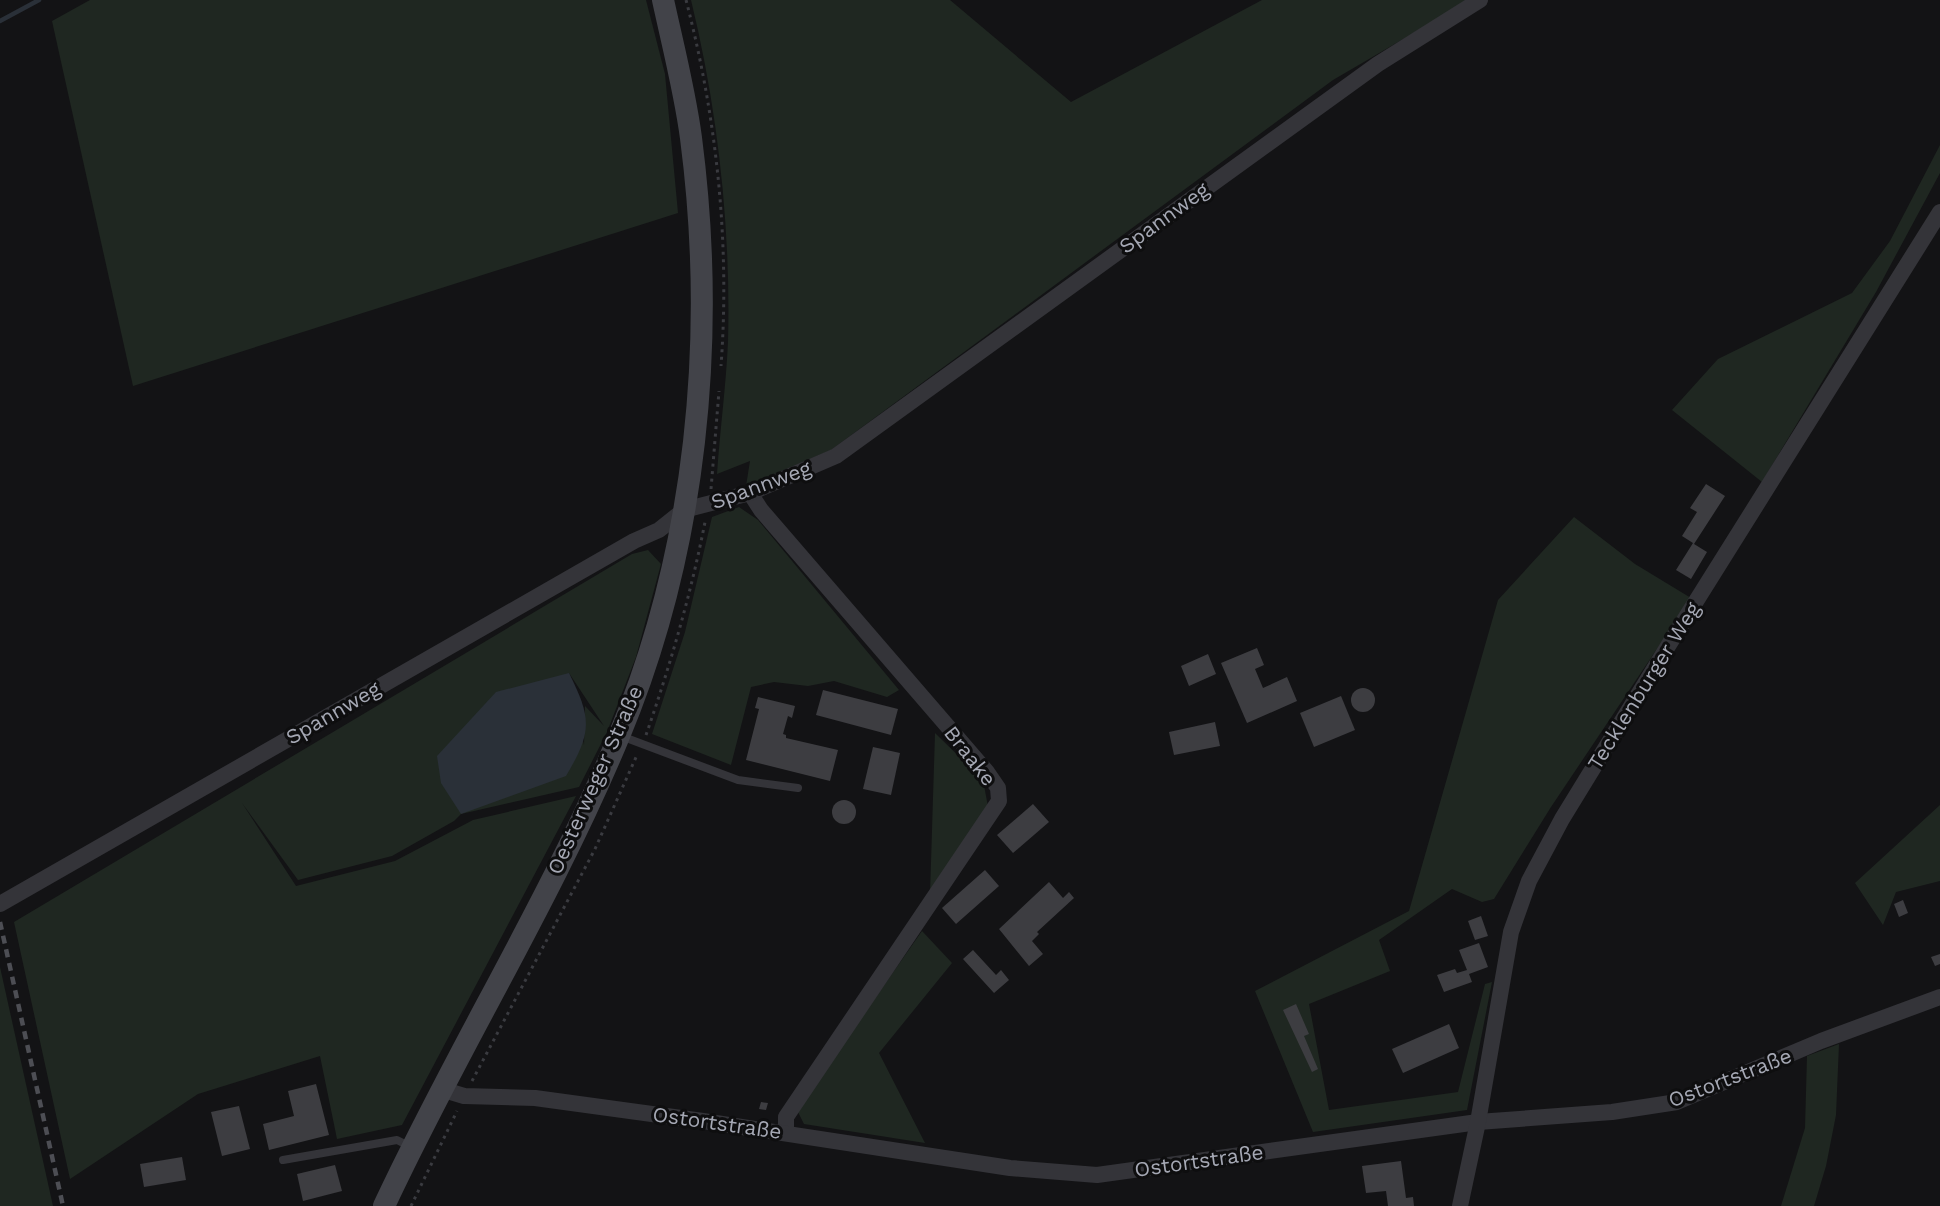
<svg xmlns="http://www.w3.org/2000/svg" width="1940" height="1206" font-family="'Work Sans',sans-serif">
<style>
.green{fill:#1f2721;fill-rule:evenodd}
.water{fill:#2a3038}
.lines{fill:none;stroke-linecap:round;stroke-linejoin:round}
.stream{stroke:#2a3038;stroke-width:4.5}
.building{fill:#3d3d41}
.path{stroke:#3a3b40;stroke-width:3;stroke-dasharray:3 4.5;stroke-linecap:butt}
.lane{stroke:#343439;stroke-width:8}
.street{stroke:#343439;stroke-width:16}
.secondary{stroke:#424349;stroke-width:22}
.rail{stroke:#4d4e54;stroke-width:4.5;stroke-dasharray:8 6;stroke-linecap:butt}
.labels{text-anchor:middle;stroke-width:6;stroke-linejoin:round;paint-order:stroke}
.street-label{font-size:21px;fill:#a5a8b4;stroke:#0e0e0f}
</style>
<rect width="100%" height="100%" fill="#131315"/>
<!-- green -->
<g class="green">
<polygon points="90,0 646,0 665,74 678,213 133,386 52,21"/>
<path d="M691,0H950L1071,102L1262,0H1470L1333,80L831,450L746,486L750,461L717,474C720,430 726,386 728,342C731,228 718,111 691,0Z"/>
<polygon points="1940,145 1940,173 1876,292 1762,482 1672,410 1718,359 1852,293 1890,241"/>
<polygon points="739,507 758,520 899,690 887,697 834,681 808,686 774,682 751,687 731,765 652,734 685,632 712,517"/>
<polygon points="1574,517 1635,564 1691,598 1551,807 1494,899 1482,902 1452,889 1379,940 1390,971 1309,1004 1329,1110 1458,1092 1485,984 1492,982 1467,1110 1313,1132 1255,991 1409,911 1498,600"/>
<path d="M648,550L661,564L636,657L607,732L579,787L461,814L454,821L392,856L298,880L242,803L296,886L395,861L473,820L576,796L402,1125L337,1139L320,1056L198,1094L70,1179L14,922L632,554ZM569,673L604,726L585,706L584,745Z"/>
<polygon points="935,733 983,780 989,812 930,895"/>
<polygon points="1940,805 1940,881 1896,892 1883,925 1855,883"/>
<polygon points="922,931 952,963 879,1053 925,1143 804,1124 797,1110"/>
<polygon points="0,967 53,1206 0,1206"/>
<polygon points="1839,1044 1836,1115 1826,1166 1814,1206 1781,1206 1805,1128 1807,1056"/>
</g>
<!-- water -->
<path class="water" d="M569,673C592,719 592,732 566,776L461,814L441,783L437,756L496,692Z"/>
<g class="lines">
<!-- stream -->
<polyline class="stream" points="0,21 39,0"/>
</g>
<!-- building -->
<g class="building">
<polygon points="1706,484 1725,496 1694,544 1707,552 1691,579 1676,570 1693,543 1682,536 1697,512 1690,508"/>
<polygon points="1257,648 1264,665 1255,669 1263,688 1287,677 1297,701 1247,723 1221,663"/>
<polygon points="1208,654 1216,674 1189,686 1181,666"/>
<circle cx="1363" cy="700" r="12"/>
<polygon points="823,690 898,709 891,735 816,715"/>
<polygon points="1341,696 1355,730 1314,747 1300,713"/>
<polygon points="758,697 795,706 792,718 788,716 783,734 786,735 786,738 838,750 830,781 746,760 759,709 755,708"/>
<polygon points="1215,722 1220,746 1174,755 1169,732"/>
<polygon points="873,747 900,753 891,795 863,789"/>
<circle cx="844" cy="812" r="12"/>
<polygon points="1033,804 1049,822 1013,853 997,835"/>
<polygon points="985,870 999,886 956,924 942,908"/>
<polygon points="1049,882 1063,898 1069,892 1074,898 1037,932 1039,934 1032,941 1043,954 1029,966 999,929"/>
<polygon points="1903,900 1908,913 1899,917 1894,904"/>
<polygon points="1481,916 1488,936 1475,940 1468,921"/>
<polygon points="1479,943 1488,967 1469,974 1472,982 1444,992 1437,975 1455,969 1457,973 1467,970 1459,950"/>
<polygon points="973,950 996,975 1001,970 1009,980 994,993 963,959"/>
<polygon points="1940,954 1940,964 1935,966 1931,957"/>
<polygon points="1296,1004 1309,1034 1304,1036 1318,1069 1312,1072 1283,1010"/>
<polygon points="1449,1024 1459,1048 1403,1073 1392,1049"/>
<polygon points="316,1084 329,1135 269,1150 263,1124 294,1116 288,1091"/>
<polygon points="761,1102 768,1103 766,1110 759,1109"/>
<polygon points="239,1106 250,1149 222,1156 211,1112"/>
<polygon points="182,1157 186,1180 144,1187 140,1164"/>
<polygon points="1401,1161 1406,1198 1413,1197 1414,1206 1388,1206 1386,1191 1366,1193 1362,1166"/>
<polygon points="335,1165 342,1191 303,1201 297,1174"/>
</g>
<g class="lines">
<!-- path -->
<g class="path">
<path d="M686,0C717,119 730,244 721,366"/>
<polyline points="711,489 719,391"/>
<path d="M646,735C670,666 691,594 705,522"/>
<polyline points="472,1081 595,849 637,755"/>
<polyline points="411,1206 457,1111"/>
</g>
<!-- lane -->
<g class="lane">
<polyline points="621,736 738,780 798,788"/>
<polyline points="283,1160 397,1140 411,1147"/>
</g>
<!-- street -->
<g class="street">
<polyline points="750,493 761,510 987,772 998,788 999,801 786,1117 786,1133"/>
<polyline points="0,904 634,541 659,530 684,510 750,493 836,456 1378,64 1480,0"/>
<polyline points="441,1089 464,1096 535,1098 703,1121 1010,1168 1097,1175 1478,1122 1612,1112 1677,1102 1821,1041 1940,997"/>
<polyline points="1460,1206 1478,1122 1511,932 1529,881 1562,819 1668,646 1940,212"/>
</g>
<!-- secondary -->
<path class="secondary" d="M384,1206C458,1047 552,898 619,736C697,549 717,338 691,138C685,92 673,46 663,0"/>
<!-- rail -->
<polyline class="rail" points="0,922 63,1206"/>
</g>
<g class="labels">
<!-- street labels -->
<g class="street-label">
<text transform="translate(1164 218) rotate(-36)" y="7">Spannweg</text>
<text transform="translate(761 485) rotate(-20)" y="7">Spannweg</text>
<text transform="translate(1644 686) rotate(-58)" y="7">Tecklenburger Weg</text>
<text transform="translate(333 713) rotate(-30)" y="7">Spannweg</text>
<text transform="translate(970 756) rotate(52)" y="7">Braake</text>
<text transform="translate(595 780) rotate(-66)" y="7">Oesterweger Straße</text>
<text transform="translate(1730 1078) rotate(-21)" y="7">Ostortstraße</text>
<text transform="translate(717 1123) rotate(8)" y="7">Ostortstraße</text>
<text transform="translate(1199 1161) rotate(-8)" y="7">Ostortstraße</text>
</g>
</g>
</svg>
